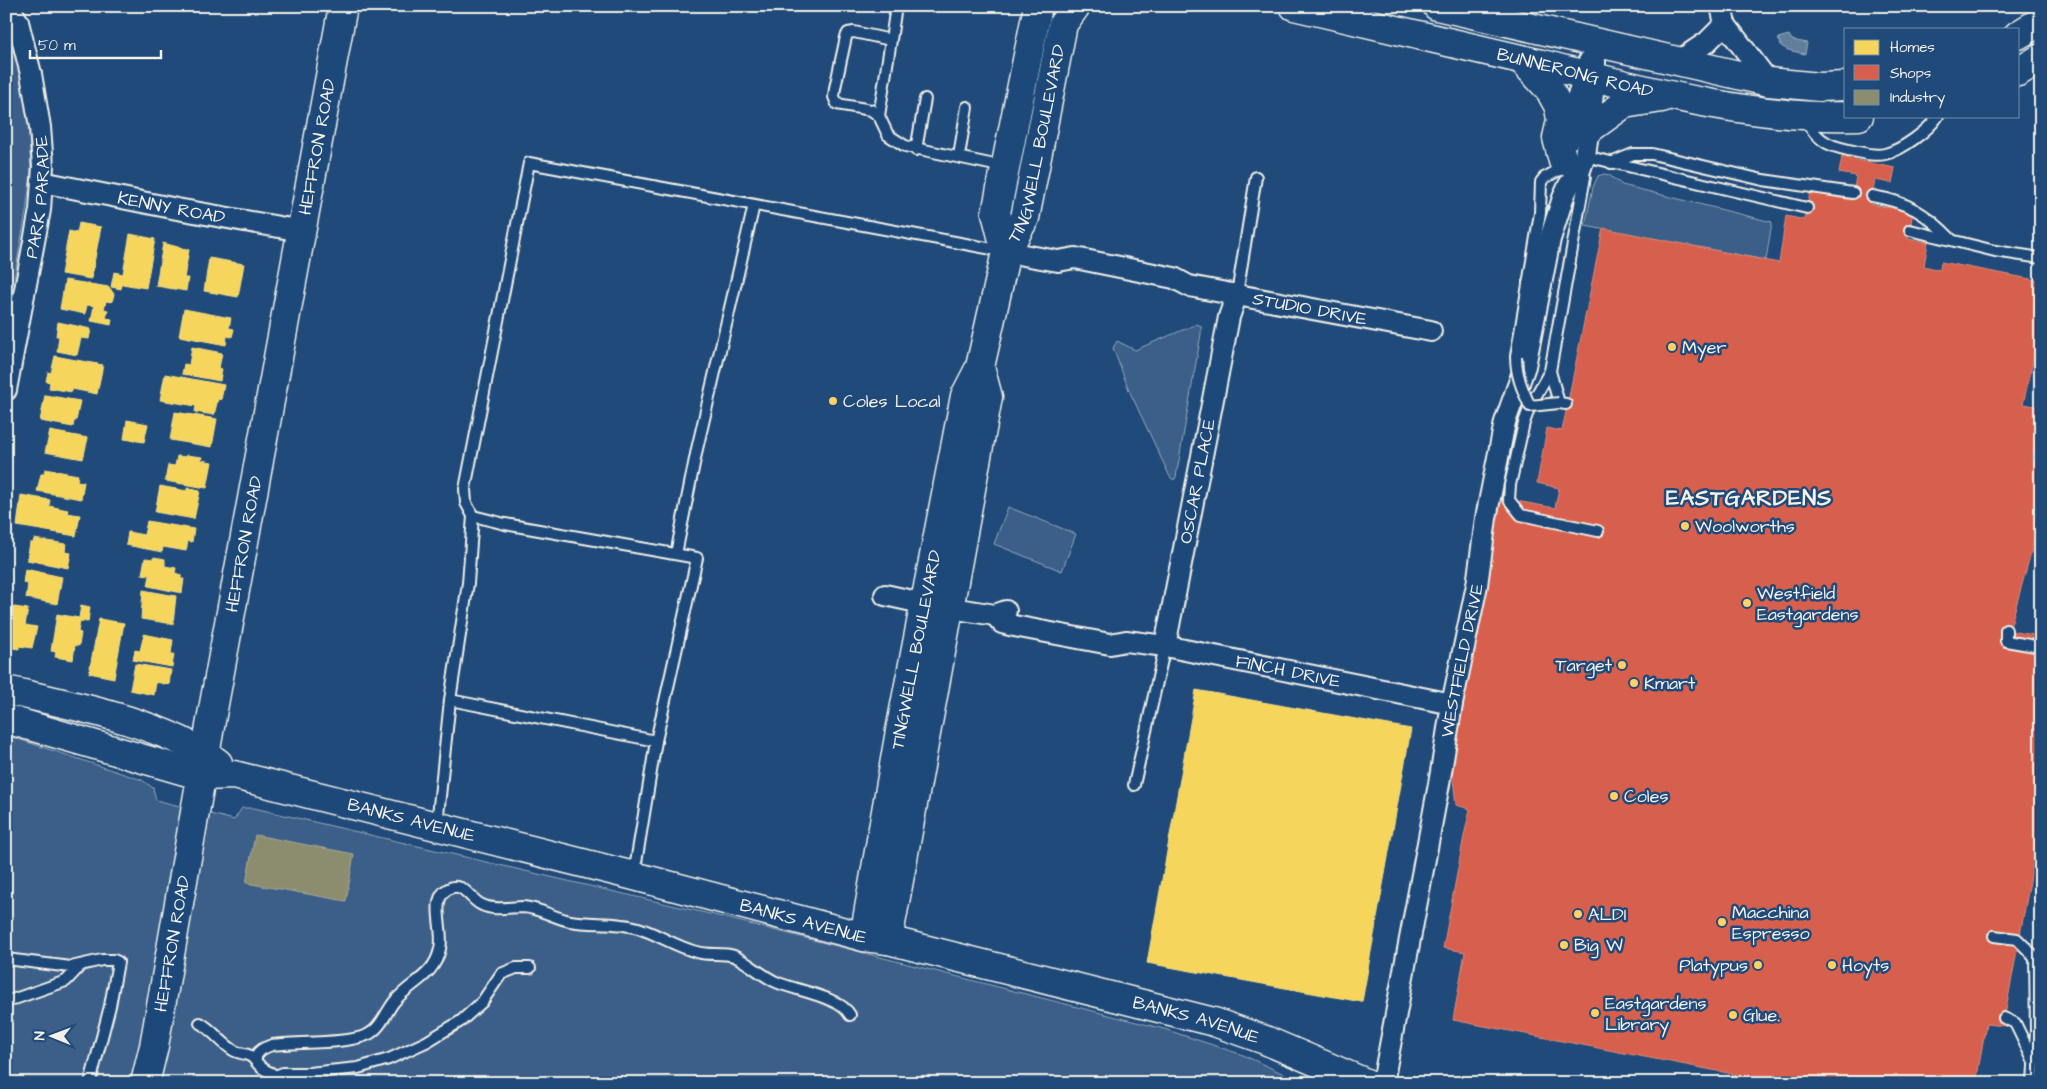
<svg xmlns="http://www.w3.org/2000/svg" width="2047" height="1089" font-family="'Architects Daughter',sans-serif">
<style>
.green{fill:#3a5f88;stroke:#97a8b8}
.water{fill:#627e9d;stroke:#9cacbb}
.homes{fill:#f6d55c;stroke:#f5dd86}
.shops{fill:#d6604d;stroke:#df8c7c}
.industry{fill:#8c8c6e;stroke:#abaa93}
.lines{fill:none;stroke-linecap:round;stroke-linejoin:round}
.lane-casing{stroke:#f4f1e8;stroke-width:14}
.street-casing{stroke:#f4f1e8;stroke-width:24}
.secondary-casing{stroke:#f4f1e8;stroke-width:31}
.primary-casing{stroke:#f4f1e8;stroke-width:31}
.lane{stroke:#1f4a7a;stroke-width:10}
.street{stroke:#1f4a7a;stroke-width:20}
.secondary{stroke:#1f4a7a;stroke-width:28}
.primary{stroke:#1f4a7a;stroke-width:28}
.lane-bridge-casing{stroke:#f4f1e8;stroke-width:14;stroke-linecap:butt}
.lane-bridge{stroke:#1f4a7a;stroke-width:10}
.poi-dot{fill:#ffd166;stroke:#1f4a7a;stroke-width:2}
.labels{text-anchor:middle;stroke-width:5;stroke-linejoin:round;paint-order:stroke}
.street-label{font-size:18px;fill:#f4f1e8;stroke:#1f4a7a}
.poi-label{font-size:18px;fill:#f4f1e8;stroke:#1f4a7a;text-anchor:start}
.district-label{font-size:22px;font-weight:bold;letter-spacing:1px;fill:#f4f1e8;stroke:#1f4a7a}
</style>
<rect width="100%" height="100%" fill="#1f4a7a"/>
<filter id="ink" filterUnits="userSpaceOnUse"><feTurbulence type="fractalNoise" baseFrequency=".02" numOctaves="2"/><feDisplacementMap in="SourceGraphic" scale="10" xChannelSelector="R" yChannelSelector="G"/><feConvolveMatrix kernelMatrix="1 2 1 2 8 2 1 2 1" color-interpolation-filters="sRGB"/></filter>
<g filter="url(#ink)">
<!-- green -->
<g class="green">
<polygon points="6,23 10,29 17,57 28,113 31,174 26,212 6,324"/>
<polygon points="1604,174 1609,175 1622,185 1772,222 1766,260 1585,226 1593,187 1598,176"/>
<polygon points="1197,324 1201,326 1201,334 1176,477 1174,480 1170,477 1129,390 1113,348 1117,341 1135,350"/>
<polygon points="1008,507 1076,534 1062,571 994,544"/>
<polygon points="6,735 142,780 153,788 156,800 234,820 242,808 254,808 710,914 1164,1029 1243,1055 1303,1083 6,1083"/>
</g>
<!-- water -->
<polygon class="water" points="1789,35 1792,40 1807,43 1805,54 1788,50 1781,46 1778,38"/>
<!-- homes -->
<g class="homes">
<polygon points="79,223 101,227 91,279 61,274 69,231 77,233"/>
<polygon points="130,234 155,239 146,288 122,284 121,289 111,287 114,272 123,274"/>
<polygon points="163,243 189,250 184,278 188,278 186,291 156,286"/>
<polygon points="209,258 244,264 238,297 204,291"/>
<polygon points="65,280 109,287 114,294 112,302 106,301 104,309 108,310 106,318 112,319 111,325 91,321 94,306 87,305 85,314 60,309"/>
<polygon points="184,309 231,318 229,328 234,329 232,337 227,336 226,345 179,336"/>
<polygon points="58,322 91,329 89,339 81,338 77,355 57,351 59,336 56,336"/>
<polygon points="192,347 222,353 219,368 222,369 220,381 182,374 184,364 189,365"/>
<polygon points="55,356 103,365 97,394 72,389 72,392 49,388 50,382 46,381 48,372 51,373"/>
<polygon points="165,374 224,385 221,400 218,399 214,415 195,412 196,406 160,400"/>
<polygon points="45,395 80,401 76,421 74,421 73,427 40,421"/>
<polygon points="175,412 217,419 212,447 170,440"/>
<polygon points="127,420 148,424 144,442 124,439"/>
<polygon points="50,431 88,438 83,459 45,452"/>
<polygon points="186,455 202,457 201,460 212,462 207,488 165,481 168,465 175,466 177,456 186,457"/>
<polygon points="45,469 78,475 77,481 84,482 81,499 37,491 41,474 44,474"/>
<polygon points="160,486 187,491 187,488 200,491 194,519 155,512"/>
<polygon points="21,495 50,500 49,506 68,510 67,513 80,515 76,536 17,526"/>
<polygon points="147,521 194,529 192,542 188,541 186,551 163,547 162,552 126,545 128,532 144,535"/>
<polygon points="34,539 66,544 65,552 71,553 68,568 27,560 30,543 33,543"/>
<polygon points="154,557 165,559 165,566 176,568 175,573 181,575 181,579 184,579 182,593 148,586 150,575 142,574 145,558 153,559"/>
<polygon points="25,569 62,577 57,604 26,598 28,584 23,583"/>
<polygon points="143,590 176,596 173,624 141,619"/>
<polygon points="81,605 90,607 88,622 80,621 78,632 81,633 79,646 75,645 73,660 55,657 56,652 51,651 57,614 79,618"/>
<polygon points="8,606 28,609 25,625 37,627 32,648 19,646 19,649 6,647"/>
<polygon points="99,619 124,623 114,678 89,673"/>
<polygon points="144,634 173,640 171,654 174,654 172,667 133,660 135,650 140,651"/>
<polygon points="135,664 171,670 169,685 156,682 154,695 130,690"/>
<polygon points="1196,690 1411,729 1362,1002 1147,963"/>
</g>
<!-- shops -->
<polygon class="shops" points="1842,157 1895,168 1892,183 1875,180 1870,204 1913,212 1908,239 1928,242 1924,266 1940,270 1941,262 2041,281 2041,327 2023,404 2041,407 2041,416 2032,459 2041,465 2041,496 2035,520 2037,531 2009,631 2041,636 2041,822 2003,1026 1986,1024 1976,1083 1742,1083 1743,1076 1453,1020 1465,952 1443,948 1464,836 1470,809 1456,805 1451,761 1494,497 1555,508 1559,488 1537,483 1547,428 1562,431 1603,228 1779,263 1786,216 1805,220 1810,192 1852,200 1856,176 1839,173"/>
<!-- industry -->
<polygon class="industry" points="255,835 354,854 346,901 246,883"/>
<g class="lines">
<!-- lane casing -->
<g class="lane-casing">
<g id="lane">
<polyline points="896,6 891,40 854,32 848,33 846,37 835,88 834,97 837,104 871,110 879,116 888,135 905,146 1004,167"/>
<polyline points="879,116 891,40"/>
<path d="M1805,119C1819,144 1832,147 1858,152C1867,154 1876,156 1885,154C1902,150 1929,130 1938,116"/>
<polyline points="916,150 925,99"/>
<polyline points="959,156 967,107"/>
<polyline points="1585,156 1807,208"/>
<polyline points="1611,163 1633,154 1652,154 1763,180 1853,193"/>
<polyline points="1581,171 1585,177 1550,371 1530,406 1524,423 1510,485 1509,500 1521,515 1598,531"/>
<path d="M1872,196C1908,202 1926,213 1951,239"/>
<polyline points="1910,230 1995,251 2041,258"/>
<polyline points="1237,294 1256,177"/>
<polyline points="1516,356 1540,213 1541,182 1544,178 1561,169"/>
<polyline points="1550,371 1559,403 1566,404"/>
<polyline points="676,554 697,449 754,205"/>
<polyline points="2006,630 2006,641 2041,647"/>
<polyline points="450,700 656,741 697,558 505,524 473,516 466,503 465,489 529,163 1003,251"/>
<polyline points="1134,785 1165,646"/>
<polyline points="437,825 450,700 468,583 473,516"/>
<polyline points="634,875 656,741"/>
<polyline points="1994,936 2017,939 2035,957 2036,1031 2033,1083"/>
<polyline points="6,959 71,967 102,960 114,960 118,962 110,1006 90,1083"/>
<polyline points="6,1002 66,981 81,965"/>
<polyline points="2004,1018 2015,1023 2033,1060"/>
<path d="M200,1023C213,1030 220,1042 233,1050C237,1053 243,1053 248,1055C254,1057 255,1061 259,1065C266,1074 272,1068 278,1083"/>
<path d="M255,1060C257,1050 264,1048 272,1045C296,1042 351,1044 369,1034C381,1028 386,1012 394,1002C410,982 434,977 440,949C445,931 429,899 448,889C463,880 470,900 482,905C494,911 510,907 523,907C540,908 554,918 570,921C592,925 616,921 638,928C658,934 676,947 697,952C709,956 722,952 734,956C749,963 761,975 776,982C794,990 841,997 850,1015"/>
<polyline points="275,1076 283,1073 309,1073 358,1068 389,1059 426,1042 461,1021 482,1002 501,974 516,968 530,968"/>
</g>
</g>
<!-- street casing -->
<g class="street-casing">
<g id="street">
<polyline points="1721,6 1725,24"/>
<polyline points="1677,62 1707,42 1725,24 1769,82"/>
<polyline points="1568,140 1578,95 1589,61"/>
<path id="s1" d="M42,182L177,209L302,231"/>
<path id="s2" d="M1006,252L1058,261L1075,258L1174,278L1189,286L1431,331"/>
<path id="s3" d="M6,390L40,210L43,166L40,127L31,74L18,22L9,6"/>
<polyline points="885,595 926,604 995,615 1006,611"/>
<path id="s4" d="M995,615L1002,623L1014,626L1110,644L1126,641L1165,646L1452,704"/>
<path id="s5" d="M1165,646L1229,317L1237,294"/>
<path id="s6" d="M1383,1083L1439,784L1452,704L1477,585L1486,518L1505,422L1525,366L1550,239L1563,198L1569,185L1580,170L1585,156L1595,78V43"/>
</g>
</g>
<!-- secondary casing -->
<g class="secondary-casing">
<g id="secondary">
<polyline points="1006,252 996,213 1038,6"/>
<path d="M6,690C71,705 166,723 218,763"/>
<path id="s7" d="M6,719L202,776L234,775L634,876L864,937L888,940L1214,1022L1265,1040L1366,1083"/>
<path id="s8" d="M864,937L900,731L965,396L980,367L1006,252L1025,218L1063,24L1076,6"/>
<polyline points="888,940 988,397 980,367"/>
<path id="s9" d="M145,1083L154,1046L212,715L343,6"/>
</g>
</g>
<!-- primary casing -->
<g class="primary-casing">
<g id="primary">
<path id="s10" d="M1294,6C1378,25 1462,45 1546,65C1648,91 1753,120 1859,116"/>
<polyline points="1437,6 1769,82 1819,87 1846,86"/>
<polyline points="2018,35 2041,21"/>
<polyline points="1521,59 1549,89 1559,107 1561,120 1557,138 1563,161"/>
<polyline points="2018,72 2041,58"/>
<polyline points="1588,130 1624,104 1662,98"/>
</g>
</g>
<!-- lane -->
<use href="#lane" class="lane"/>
<!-- street -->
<use href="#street" class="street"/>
<!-- secondary -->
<use href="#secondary" class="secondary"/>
<!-- primary -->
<use href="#primary" class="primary"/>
<!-- lane-bridge casing -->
<g class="lane-bridge-casing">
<path id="lane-bridge" d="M1516,356C1516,375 1522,389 1530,406L1559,403"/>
</g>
<!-- lane-bridge -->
<use href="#lane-bridge" class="lane-bridge"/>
</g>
</g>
<!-- markers -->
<g class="poi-dot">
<circle cx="1672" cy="347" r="5"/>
<circle cx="833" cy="401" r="5"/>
<circle cx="1685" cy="526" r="5"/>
<circle cx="1747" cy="603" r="5"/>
<circle cx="1622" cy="665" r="5"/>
<circle cx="1634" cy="683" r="5"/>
<circle cx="1614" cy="796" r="5"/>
<circle cx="1578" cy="914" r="5"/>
<circle cx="1722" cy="922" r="5"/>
<circle cx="1564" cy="945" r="5"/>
<circle cx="1758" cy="965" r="5"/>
<circle cx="1832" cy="965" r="5"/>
<circle cx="1595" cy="1013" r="5"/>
<circle cx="1733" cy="1015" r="5"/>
</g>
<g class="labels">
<!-- street labels -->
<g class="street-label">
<text dy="6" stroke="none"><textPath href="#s10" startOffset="289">BUNNERONG ROAD</textPath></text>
<text dy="6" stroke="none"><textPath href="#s8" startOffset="815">TINGWELL BOULEVARD</textPath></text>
<text dy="6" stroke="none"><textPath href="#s9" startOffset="952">HEFFRON ROAD</textPath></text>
<text dy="6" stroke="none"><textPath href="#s3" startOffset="196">PARK PARADE</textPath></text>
<text dy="6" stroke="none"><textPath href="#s1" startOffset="132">KENNY ROAD</textPath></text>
<text dy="6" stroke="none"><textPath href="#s2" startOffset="311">STUDIO DRIVE</textPath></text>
<text dy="6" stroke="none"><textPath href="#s5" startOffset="168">OSCAR PLACE</textPath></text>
<text dy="6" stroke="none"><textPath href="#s9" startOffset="548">HEFFRON ROAD</textPath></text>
<text dy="6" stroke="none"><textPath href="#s8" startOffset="292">TINGWELL BOULEVARD</textPath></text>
<text dy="6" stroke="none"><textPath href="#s6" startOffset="430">WESTFIELD DRIVE</textPath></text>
<text dy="6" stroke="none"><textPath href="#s4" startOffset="302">FINCH DRIVE</textPath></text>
<text dy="6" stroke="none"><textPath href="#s7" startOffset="419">BANKS AVENUE</textPath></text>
<text dy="6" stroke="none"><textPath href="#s7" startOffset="824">BANKS AVENUE</textPath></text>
<text dy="6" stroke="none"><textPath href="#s9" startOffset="142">HEFFRON ROAD</textPath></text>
<text dy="6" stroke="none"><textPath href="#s7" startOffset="1229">BANKS AVENUE</textPath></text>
</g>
<!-- poi labels -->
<g class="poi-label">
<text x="1682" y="353">Myer</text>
<text x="843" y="407">Coles Local</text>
<text x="1695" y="532">Woolworths</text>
<text x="1757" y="599">Westfield<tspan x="1757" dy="21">Eastgardens</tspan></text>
<text x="1612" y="671" text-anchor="end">Target</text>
<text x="1644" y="689">Kmart</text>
<text x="1624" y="802">Coles</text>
<text x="1732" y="918">Macchina<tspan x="1732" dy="21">Espresso</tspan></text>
<text x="1588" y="920">ALDI</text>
<text x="1574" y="951">Big W</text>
<text x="1748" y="971" text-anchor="end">Platypus</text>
<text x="1842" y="971">Hoyts</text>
<text x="1605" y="1009">Eastgardens<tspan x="1605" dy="21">Library</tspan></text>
<text x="1743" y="1021">Glue.</text>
</g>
<!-- district labels -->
<g class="district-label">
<text x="1749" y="505">EASTGARDENS</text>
</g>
</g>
<!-- margin -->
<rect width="2047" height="1089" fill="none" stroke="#1f4a7a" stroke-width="25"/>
<rect x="12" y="12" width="2022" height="1064" fill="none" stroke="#f4f1e8" stroke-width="2" filter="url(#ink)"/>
<!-- legend -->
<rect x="1844" y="28" width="175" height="90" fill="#1f4a7a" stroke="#748da6"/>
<rect x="1854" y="40" width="25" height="15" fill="#f6d55c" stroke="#748da6"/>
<text x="1890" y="52" font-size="15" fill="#f4f1e8">Homes</text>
<rect x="1854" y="65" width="25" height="15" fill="#d6604d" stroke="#748da6"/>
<text x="1890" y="78" font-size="15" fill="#f4f1e8">Shops</text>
<rect x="1854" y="90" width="25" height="15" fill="#8c8c6e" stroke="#748da6"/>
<text x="1890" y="102" font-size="15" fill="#f4f1e8">Industry</text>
<!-- north arrow -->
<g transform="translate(52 1036) rotate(271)" stroke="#1f4a7a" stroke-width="4" paint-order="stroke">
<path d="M0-4L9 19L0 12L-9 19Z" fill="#f4f1e8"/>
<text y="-8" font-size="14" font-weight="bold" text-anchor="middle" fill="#f4f1e8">N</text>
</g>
<!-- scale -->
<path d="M30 50v8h131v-8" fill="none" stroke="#f4f1e8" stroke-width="2.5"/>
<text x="38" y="50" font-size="15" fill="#f4f1e8" stroke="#1f4a7a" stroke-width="4" paint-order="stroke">50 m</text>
</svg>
